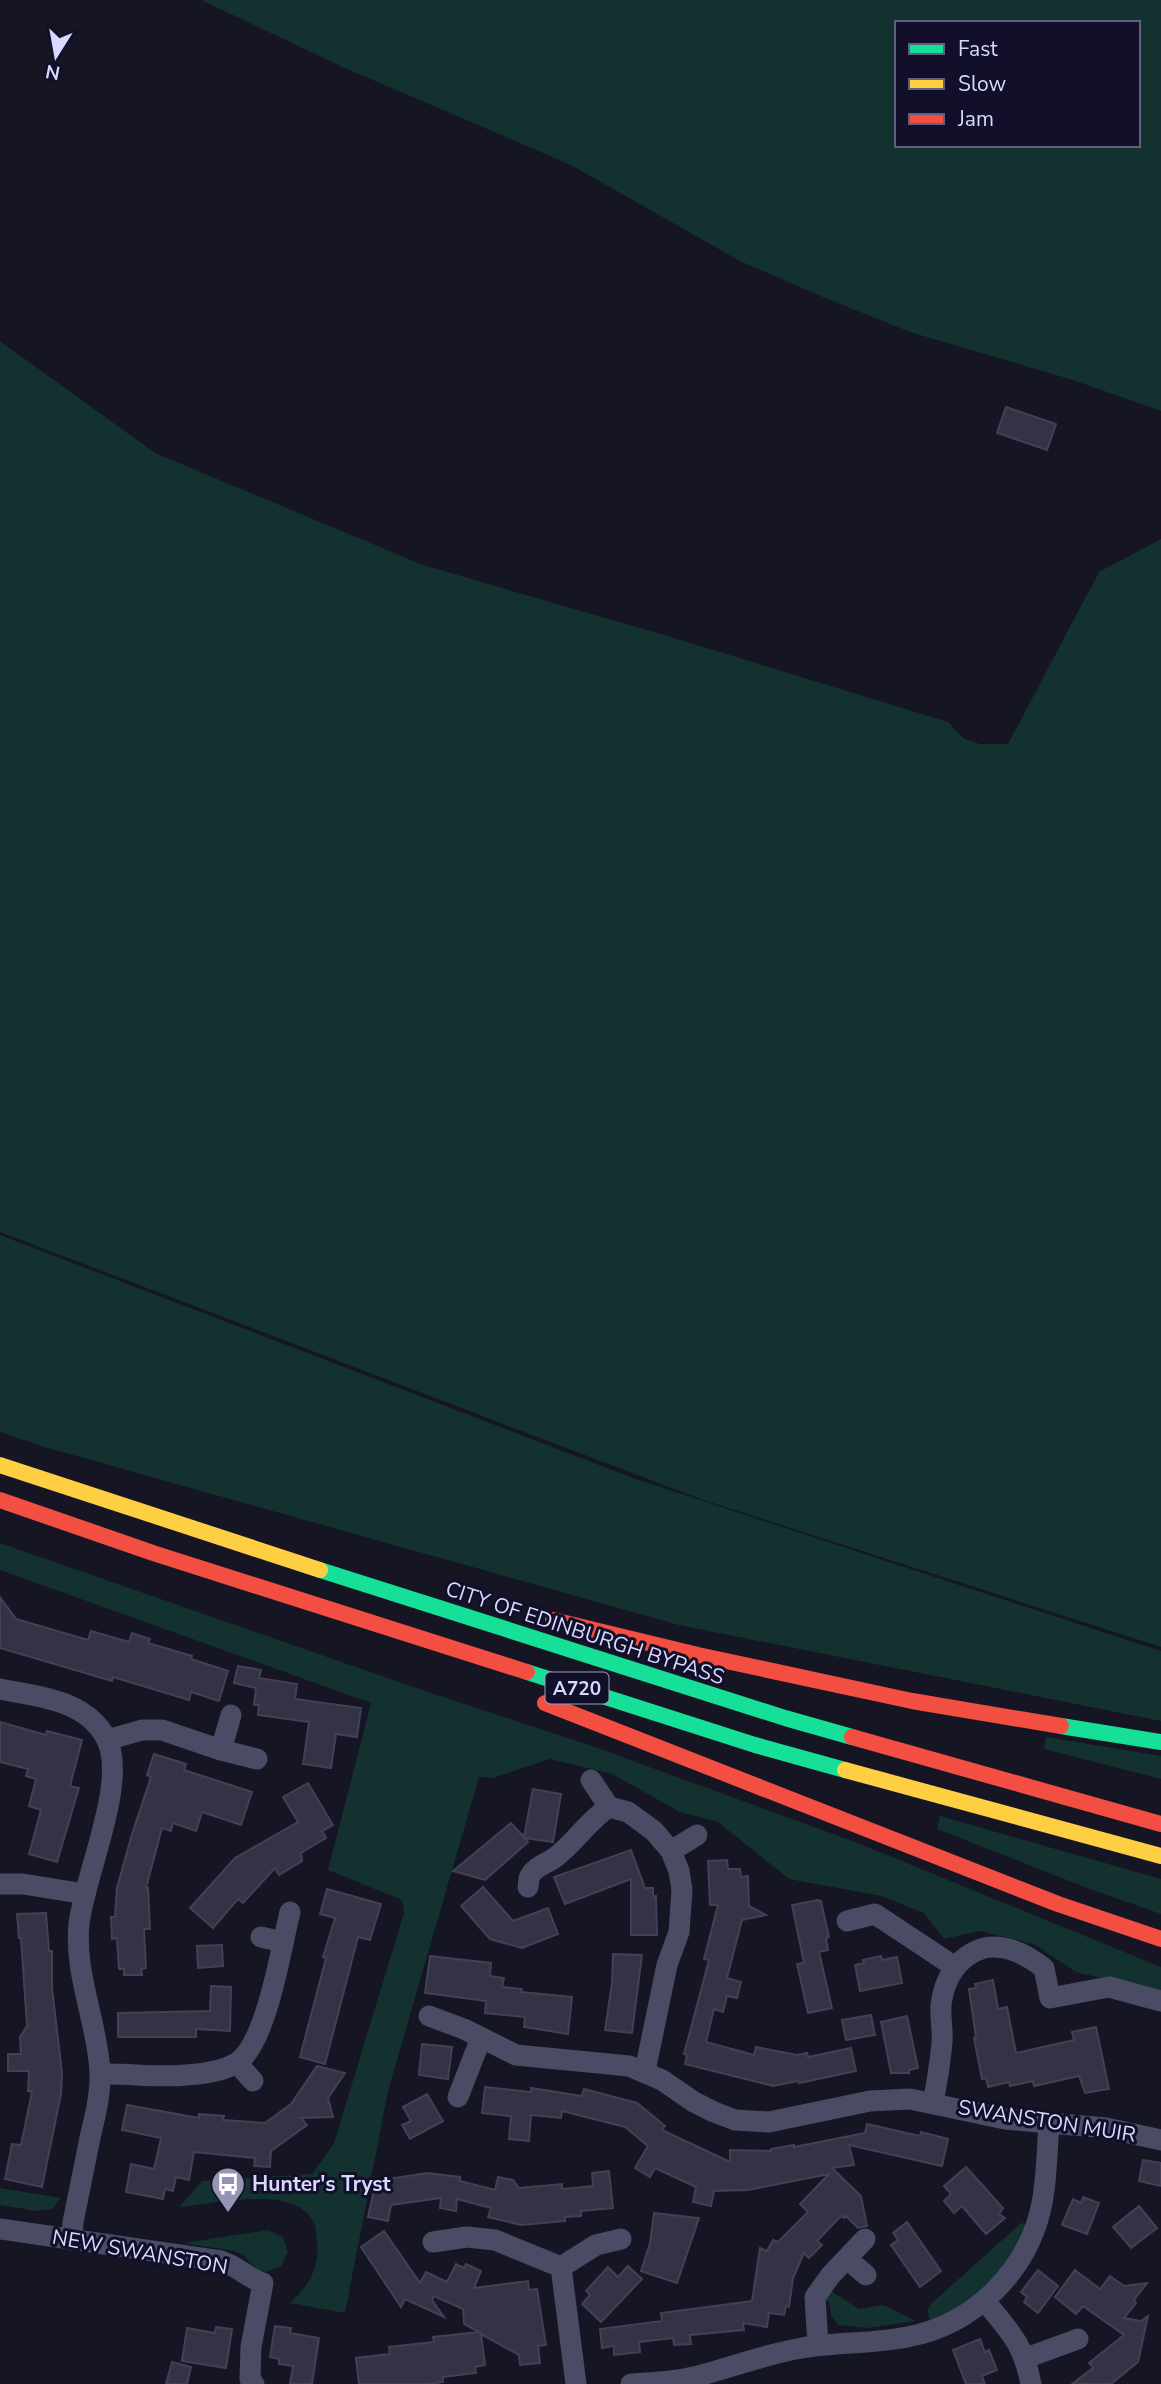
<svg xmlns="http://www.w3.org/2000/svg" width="1161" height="2384" font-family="'Nunito Sans',sans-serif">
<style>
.green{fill:#13312e;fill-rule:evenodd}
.building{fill:#343346;stroke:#424058;stroke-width:2}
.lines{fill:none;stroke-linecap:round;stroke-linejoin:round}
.street{stroke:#4a4b65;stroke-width:21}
.fast{stroke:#16e098;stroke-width:16}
.slow{stroke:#ffcf43;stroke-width:16}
.jam{stroke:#f24e42;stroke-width:16}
.labels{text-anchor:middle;stroke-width:6;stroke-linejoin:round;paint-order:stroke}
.shield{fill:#110f2a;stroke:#9d9cbf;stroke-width:2}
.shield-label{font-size:19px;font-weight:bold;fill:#d9d9ff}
.street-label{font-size:21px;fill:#d9d9ff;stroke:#110f2a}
.poi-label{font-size:21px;font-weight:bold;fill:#d9d9ff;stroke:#110f2a;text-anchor:start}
</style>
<rect width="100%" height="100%" fill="#161524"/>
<!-- green -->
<g class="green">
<path d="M201,0H1161V411L1073,380L910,332L818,295L740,261L571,165L347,69ZM897,23H1138V145H897Z"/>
<polygon points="0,341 155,453 423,565 674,638 948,722 964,739 980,744 1008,744 1099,572 1161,539 1161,1647 703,1500 0,1232"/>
<polygon points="0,1235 633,1478 1161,1651 1161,1721 679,1625 48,1448 0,1432"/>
<path d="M0,1543L425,1691L592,1746L855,1842L1161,1967V1992L1076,1972L1034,1944L980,1931L944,1939L924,1913L881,1896L789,1879L718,1822L680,1812L612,1774L550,1759L493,1778L479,1777L388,2091L345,2313L290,2303C308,2286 320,2269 317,2242C316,2236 316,2226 313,2221C294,2184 212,2204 179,2207L202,2181L312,2174L334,2143L404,1913L402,1900L328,1870L371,1703L0,1570Z"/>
<polygon points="1046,1737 1161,1756 1161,1779 1044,1749"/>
<polygon points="940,1816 1161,1879 1161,1914 1090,1889 937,1829"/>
<polygon points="0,2188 61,2198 52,2209 37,2211 0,2205"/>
<path d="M1021,2223L1027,2224C1014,2256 994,2284 965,2304C955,2311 941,2316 930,2322L927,2310L931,2304Z"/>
<polygon points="268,2230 283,2237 288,2252 281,2266 266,2272 258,2270 244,2256 234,2251 183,2243"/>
<polygon points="828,2289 859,2309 883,2305 916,2321 867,2328 838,2325 831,2315 829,2301 824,2301"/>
</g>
<!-- building -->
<g class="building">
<polygon points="1006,407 1056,424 1047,450 997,433"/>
<polygon points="0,1597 16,1619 88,1640 91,1631 129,1642 132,1633 150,1639 148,1643 192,1656 191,1659 228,1671 219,1701 191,1692 189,1700 113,1677 112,1681 0,1648"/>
<polygon points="238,1666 261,1670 259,1678 297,1684 295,1699 361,1708 357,1737 336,1734 331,1768 303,1764 309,1722 258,1715 259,1705 254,1705 256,1688 234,1683"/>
<polygon points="0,1722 46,1735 47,1731 82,1740 70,1786 79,1788 57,1862 29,1854 41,1810 29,1806 36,1779 26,1776 28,1769 0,1762"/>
<polygon points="154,1754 186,1764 184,1770 252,1792 241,1825 202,1812 196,1831 173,1823 171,1831 162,1828 146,1888 148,1888 150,1929 144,1929 146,1968 141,1969 142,1975 124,1975 124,1969 119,1969 117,1938 112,1939 111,1917 115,1917 117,1888 132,1834 151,1777 147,1775"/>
<polygon points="308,1783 333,1825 322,1831 326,1838 301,1853 302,1861 279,1875 275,1868 243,1903 238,1899 213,1928 190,1908 235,1858 298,1822 283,1797"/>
<polygon points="533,1789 561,1794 553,1842 525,1838 528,1842 485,1880 453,1871 511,1823 524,1837"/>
<polygon points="631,1850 645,1888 653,1888 653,1896 656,1896 657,1935 631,1935 631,1879 565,1904 554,1877"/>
<polygon points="727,1860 728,1869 740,1869 741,1877 748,1876 749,1906 766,1915 742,1920 727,1978 741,1982 737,1998 727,1996 723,2012 714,2009 706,2042 754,2055 756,2047 797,2055 807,2053 808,2057 851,2048 856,2071 799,2083 798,2081 773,2086 685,2064 687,2055 684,2054 709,1960 704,1959 718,1905 710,1905 708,1861"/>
<polygon points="483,1887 513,1921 548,1908 558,1934 522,1948 490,1939 461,1906"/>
<polygon points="327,1889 381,1904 370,1940 358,1937 325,2064 300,2057 326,1958 323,1957 335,1918 320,1914"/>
<polygon points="818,1900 821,1901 829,1937 826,1938 828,1950 819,1952 832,2008 808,2013 797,1964 804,1963 792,1905"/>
<polygon points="46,1913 49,1951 52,1951 52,1988 62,2073 61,2094 42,2187 5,2179 12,2144 21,2145 32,2092 28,2091 29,2071 8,2071 8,2054 21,2054 20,2037 27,2026 21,1938 19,1938 17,1914"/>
<polygon points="222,1945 223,1966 198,1968 197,1946"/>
<polygon points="613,1954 642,1955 632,2033 605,2030 612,1983"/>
<polygon points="430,1956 491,1963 490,1976 504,1978 502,1987 522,1989 521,1992 572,1997 568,2034 524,2027 525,2017 485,2013 486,2001 425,1993"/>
<polygon points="881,1956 882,1960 897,1957 902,1983 860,1991 855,1965 864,1963 863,1960"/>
<polygon points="993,1980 998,2009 1007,2007 1016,2053 1074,2040 1072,2032 1096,2027 1109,2089 1085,2093 1079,2076 1034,2086 1033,2081 1010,2086 1009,2082 988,2087 986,2078 982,2079 974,2038 976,2037 969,1989 976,1988 975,1984"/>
<polygon points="211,1986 231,1987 230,2031 196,2029 196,2037 118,2037 118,2013 210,2011"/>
<polygon points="871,2015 875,2035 846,2040 842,2020"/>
<polygon points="907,2016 918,2068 909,2070 909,2073 891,2073 881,2022"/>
<polygon points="422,2044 452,2047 448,2079 419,2075"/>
<polygon points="317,2066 345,2073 328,2098 333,2117 301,2118 307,2125 271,2151 270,2167 254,2166 255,2158 194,2152 189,2180 176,2177 173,2191 165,2189 163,2199 126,2192 131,2164 154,2169 161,2138 122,2130 127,2105 199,2118 199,2114 224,2116 223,2120 265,2123 291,2104"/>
<polygon points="485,2087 531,2092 531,2088 582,2096 584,2089 637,2103 665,2126 662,2130 730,2162 730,2150 771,2151 771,2149 794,2145 794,2147 865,2133 867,2124 920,2136 921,2132 948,2139 942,2166 849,2145 854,2165 832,2168 861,2196 867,2226 858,2228 846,2216 844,2218 841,2216 817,2241 822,2245 809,2258 804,2253 793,2278 789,2307 786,2306 784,2315 769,2313 767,2327 743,2323 744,2330 690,2335 691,2344 674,2345 673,2338 639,2342 640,2352 614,2355 614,2346 602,2348 600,2329 662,2321 661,2313 752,2301 760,2248 767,2251 773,2240 778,2242 808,2212 800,2204 829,2174 748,2190 714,2191 711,2206 693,2202 696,2187 655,2168 650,2177 635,2168 648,2146 625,2127 562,2111 561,2118 531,2115 529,2141 509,2139 511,2116 482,2113"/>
<polygon points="427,2094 443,2121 410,2139 402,2125 411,2121 403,2107"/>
<polygon points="1143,2160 1161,2163 1161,2186 1139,2181"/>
<polygon points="966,2167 1003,2208 999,2214 1005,2218 986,2234 962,2206 954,2213 944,2201 951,2194 944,2186"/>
<polygon points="609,2171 613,2208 581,2211 581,2216 565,2217 565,2221 521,2225 488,2217 491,2208 457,2199 456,2211 440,2208 441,2198 391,2205 388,2221 368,2217 376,2181 427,2173 460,2177 460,2181 495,2190 498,2177 513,2180 519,2188 562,2184 562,2189 593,2186 592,2173"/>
<polygon points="1083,2197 1099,2203 1087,2234 1062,2225 1073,2199 1081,2203"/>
<polygon points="1139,2206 1157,2228 1131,2248 1113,2227"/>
<polygon points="654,2213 699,2218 677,2283 641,2271 650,2243"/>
<polygon points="907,2222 941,2271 920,2287 891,2245 898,2240 893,2233"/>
<polygon points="384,2231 420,2283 426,2272 447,2282 456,2264 464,2268 466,2264 481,2271 474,2288 528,2281 529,2290 537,2289 546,2345 538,2346 540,2363 520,2365 519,2355 481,2334 485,2365 475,2367 476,2373 443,2377 443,2382 430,2384 359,2384 356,2358 390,2354 389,2347 434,2342 433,2337 479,2332 464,2324 463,2309 434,2296 432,2300 444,2317 405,2299 401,2307 361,2247"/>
<polygon points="628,2266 642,2279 601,2322 582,2304 590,2295 586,2291 608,2267 618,2277"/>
<polygon points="1038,2270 1058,2286 1038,2313 1024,2302 1027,2297 1021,2292"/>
<polygon points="1075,2270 1100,2289 1110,2276 1124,2286 1147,2283 1134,2300 1136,2303 1124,2318 1141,2321 1148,2316 1138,2362 1111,2384 1072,2384 1093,2368 1089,2363 1124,2335 1083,2306 1076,2314 1055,2297"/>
<polygon points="275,2326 291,2328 290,2333 319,2338 312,2384 290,2384 293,2366 279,2364 279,2359 270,2357"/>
<polygon points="216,2327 232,2329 226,2368 182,2361 187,2328 215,2333"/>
<polygon points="980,2339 985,2352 989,2350 997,2370 982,2376 985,2384 966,2384 953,2350"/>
<polygon points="172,2362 191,2367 187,2384 166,2384"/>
</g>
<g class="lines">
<!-- street -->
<g class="street">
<path d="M0,1689C38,1697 85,1699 106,1738C129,1780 84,1876 79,1924C74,1974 97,2021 100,2071C101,2091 96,2114 91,2133C85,2163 79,2192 73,2222L72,2240"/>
<polyline points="107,1740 142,1730 162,1730 221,1750 257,1759"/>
<polyline points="221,1750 231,1715"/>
<polyline points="591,1780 609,1807 628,1812 654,1831 671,1851 679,1871 682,1890 679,1932 667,1965 645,2071"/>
<polyline points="671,1851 697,1835"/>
<polyline points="0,1884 23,1884 85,1894"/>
<path d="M528,1887C529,1883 528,1879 530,1876C535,1866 549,1863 557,1856C576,1841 589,1820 609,1807"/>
<polyline points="847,1921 875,1914 955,1967"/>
<polyline points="261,1937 283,1942"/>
<polyline points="429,2016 464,2029 516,2055 629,2066 662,2080 694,2102 714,2112 735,2120 769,2122 870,2101 910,2099 1005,2119 1106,2128 1161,2140"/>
<polyline points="237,2063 253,2081"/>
<path d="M100,2074C129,2073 158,2078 186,2075C202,2074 225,2071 238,2062C267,2041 281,1948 290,1912"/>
<polyline points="458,2097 481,2038"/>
<path d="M933,2102C937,2083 940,2063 942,2043C943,2030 940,2017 941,2005C944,1978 958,1956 984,1948C1006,1943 1027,1955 1044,1968L1050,1998L1109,1987L1161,2001"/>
<path d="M0,2229L221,2261C237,2266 248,2278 263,2283L251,2347L250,2379L254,2384"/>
<polyline points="433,2242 467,2237 495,2240 561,2267 576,2384"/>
<polyline points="847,2259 866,2275"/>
<polyline points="561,2267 596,2245 621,2239"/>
<path d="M985,2301C1010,2332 1023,2343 1031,2384"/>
<polyline points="818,2345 815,2297 830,2276 865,2239"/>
<polyline points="1026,2358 1078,2339"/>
<path d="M631,2384C651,2383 673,2382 694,2377C730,2368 765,2354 802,2348C837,2342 872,2344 907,2337C974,2325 1029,2270 1042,2203C1047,2177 1047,2150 1049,2124"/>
</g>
<!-- fast -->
<g class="fast">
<polyline points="320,1570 785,1718 852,1737"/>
<polyline points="527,1672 755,1745 845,1770"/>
<polyline points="1061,1726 1161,1742"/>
</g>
<!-- slow -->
<g class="slow">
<polyline points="0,1465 320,1570"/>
<polyline points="845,1770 1161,1856"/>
</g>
<!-- jam -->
<g class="jam">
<polyline points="0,1500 153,1553 527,1672"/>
<polyline points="553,1620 698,1655 912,1701 1061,1726"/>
<polyline points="545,1703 1058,1904 1161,1939"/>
<polyline points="852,1737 1161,1824"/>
</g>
</g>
<!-- icons -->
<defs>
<g id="bus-pin" transform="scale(1.75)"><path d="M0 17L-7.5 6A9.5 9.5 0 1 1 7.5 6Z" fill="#9594b2" stroke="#110f2a"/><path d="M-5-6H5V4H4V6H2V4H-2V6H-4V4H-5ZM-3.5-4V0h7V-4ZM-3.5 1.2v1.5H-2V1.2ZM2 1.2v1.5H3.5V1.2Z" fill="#fff"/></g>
</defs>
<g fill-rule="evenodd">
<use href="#bus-pin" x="228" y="2184"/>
</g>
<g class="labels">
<!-- shield labels -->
<rect class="shield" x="545.5" y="1672.5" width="63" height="31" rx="5"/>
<g class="shield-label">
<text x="577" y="1695">A720</text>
</g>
<!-- street labels -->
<g class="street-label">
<text transform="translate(585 1633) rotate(18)" y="7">CITY OF EDINBURGH BYPASS</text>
<text transform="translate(1047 2121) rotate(9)" y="7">SWANSTON MUIR</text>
<text transform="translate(140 2252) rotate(10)" y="7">NEW SWANSTON</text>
</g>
<!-- poi labels -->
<g class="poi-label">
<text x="252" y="2191">Hunter's Tryst</text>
</g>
</g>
<!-- legend -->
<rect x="895" y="21" width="245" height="126" fill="#110f2a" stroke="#61607f" stroke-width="2"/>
<rect x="909" y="44" width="35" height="10" fill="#16e098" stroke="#61607f" stroke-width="2"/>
<text x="958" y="56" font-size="21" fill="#d9d9ff">Fast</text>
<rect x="909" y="79" width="35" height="10" fill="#ffcf43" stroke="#61607f" stroke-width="2"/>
<text x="958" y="91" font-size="21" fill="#d9d9ff">Slow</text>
<rect x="909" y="114" width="35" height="10" fill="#f24e42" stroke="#61607f" stroke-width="2"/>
<text x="958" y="126" font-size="21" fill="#d9d9ff">Jam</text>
<!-- north arrow -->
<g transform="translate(56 56) rotate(191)" stroke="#110f2a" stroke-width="5" paint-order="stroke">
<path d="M0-5L12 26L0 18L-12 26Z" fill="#d9d9ff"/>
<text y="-10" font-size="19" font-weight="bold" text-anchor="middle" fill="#d9d9ff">N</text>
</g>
</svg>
